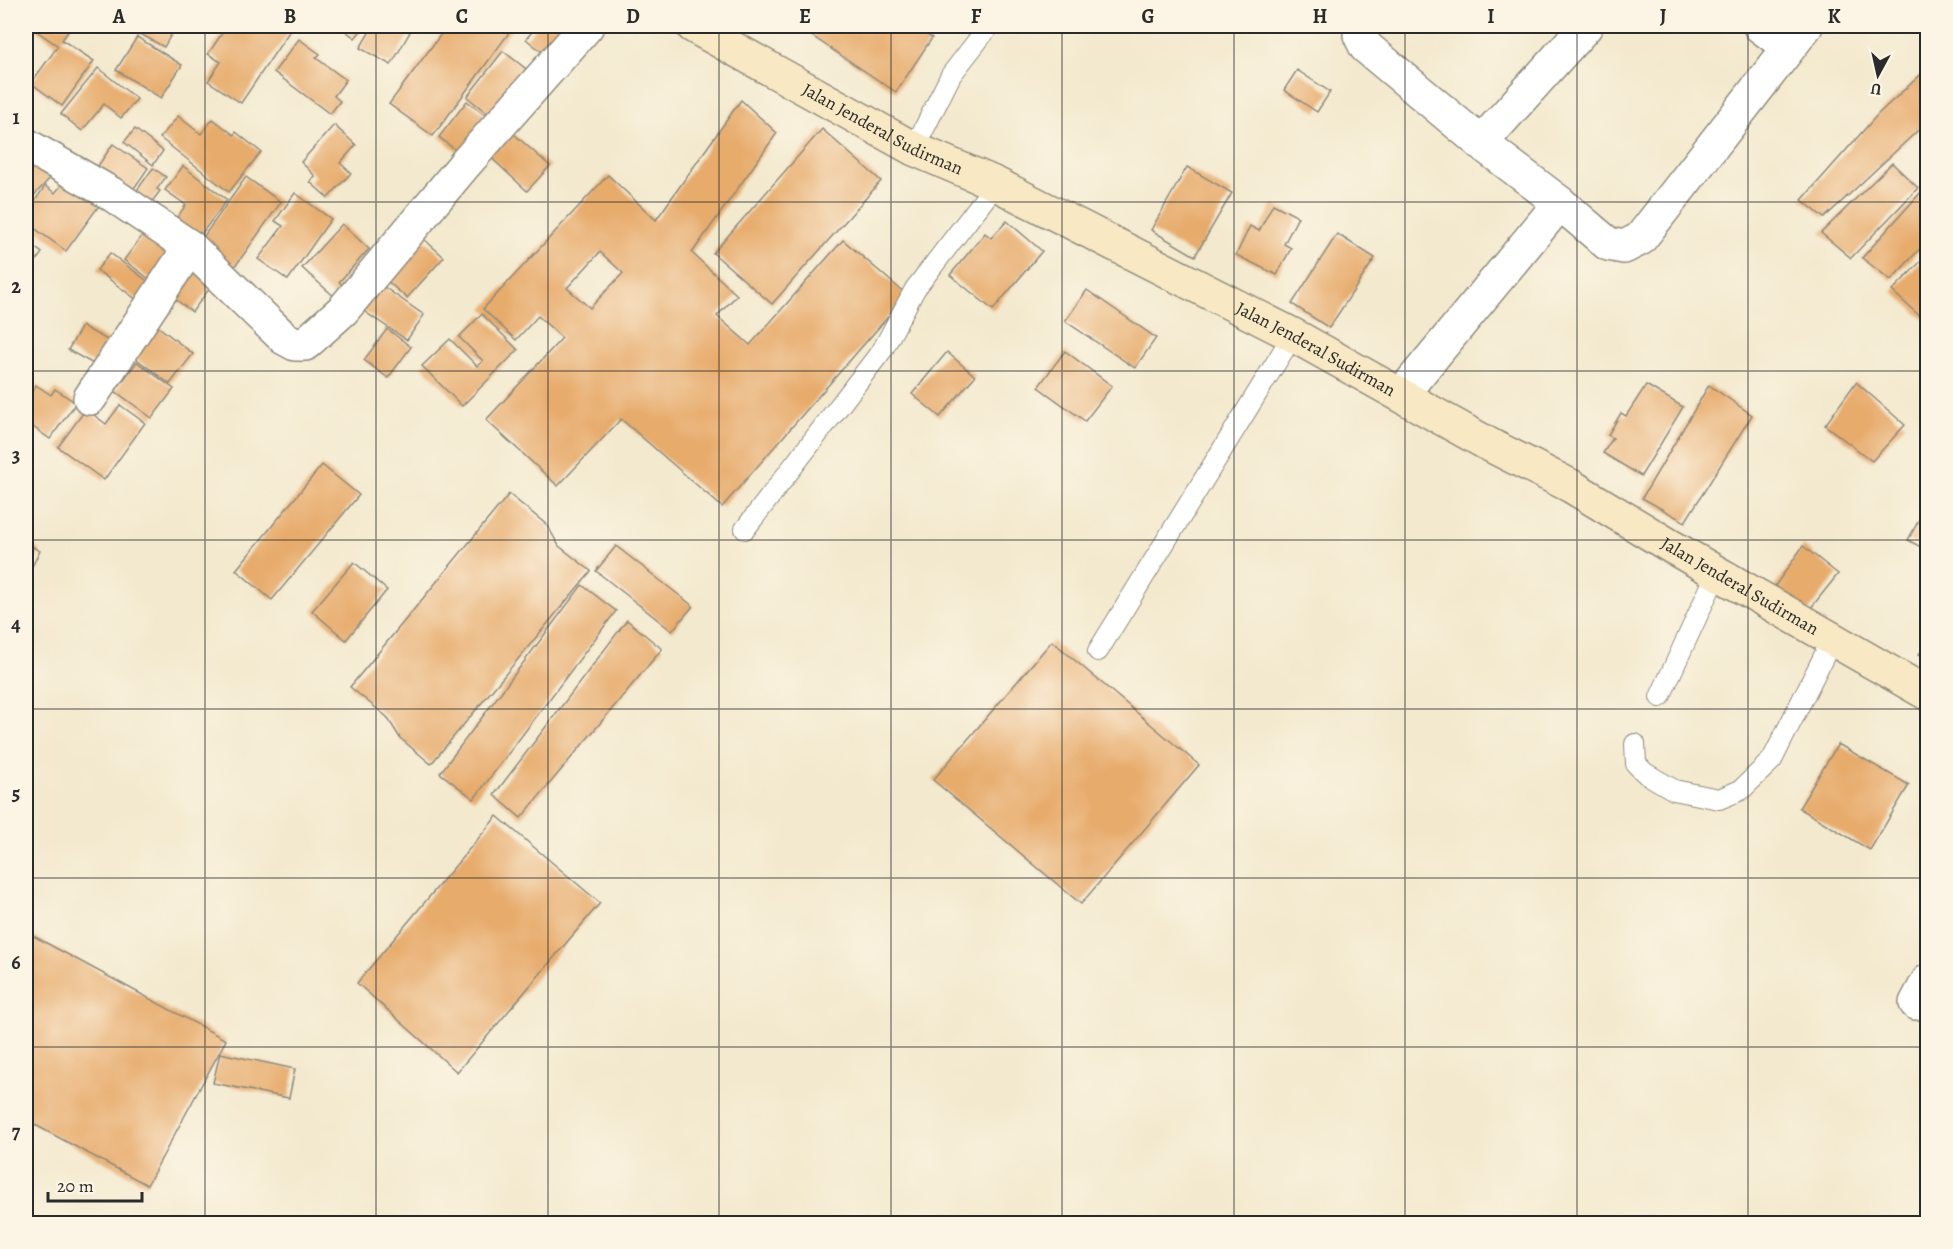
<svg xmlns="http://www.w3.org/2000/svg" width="1953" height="1249" font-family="Alegreya,serif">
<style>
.building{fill:#e7ab6c;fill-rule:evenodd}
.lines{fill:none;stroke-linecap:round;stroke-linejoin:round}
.lane-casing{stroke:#8f8a7c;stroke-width:22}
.street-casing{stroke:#8f8a7c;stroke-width:36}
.secondary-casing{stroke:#8f8a7c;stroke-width:36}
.lane{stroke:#fff;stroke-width:20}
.street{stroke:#fff;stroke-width:33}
.secondary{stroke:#f8e8c3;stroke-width:33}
.grid{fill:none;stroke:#2b2b2b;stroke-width:1.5;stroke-opacity:0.55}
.labels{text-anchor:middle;stroke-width:6;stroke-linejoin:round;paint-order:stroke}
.street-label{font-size:18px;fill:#2b2b2b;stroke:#fcf5e5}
.neatline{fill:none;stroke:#2b2b2b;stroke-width:2}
.grid-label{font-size:20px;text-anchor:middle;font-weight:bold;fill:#2b2b2b}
</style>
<rect width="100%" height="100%" fill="#fcf5e5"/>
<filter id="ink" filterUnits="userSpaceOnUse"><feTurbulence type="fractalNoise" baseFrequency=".0167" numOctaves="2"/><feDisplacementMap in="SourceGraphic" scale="12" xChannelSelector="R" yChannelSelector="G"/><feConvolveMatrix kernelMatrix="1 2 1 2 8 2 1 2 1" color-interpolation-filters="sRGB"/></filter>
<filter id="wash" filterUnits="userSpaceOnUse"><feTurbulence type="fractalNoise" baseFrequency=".008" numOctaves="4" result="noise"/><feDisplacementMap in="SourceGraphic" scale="24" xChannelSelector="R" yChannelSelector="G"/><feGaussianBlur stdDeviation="1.35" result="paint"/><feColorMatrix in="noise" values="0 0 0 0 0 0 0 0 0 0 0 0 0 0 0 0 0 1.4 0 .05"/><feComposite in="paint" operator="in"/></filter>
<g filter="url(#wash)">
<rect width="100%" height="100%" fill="#f3e9ce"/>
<g id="blocks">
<!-- building -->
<g class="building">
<polygon points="33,26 72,26 62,40 94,61 62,106 31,83 58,46 31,27"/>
<polygon points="126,26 176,26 164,47"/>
<polygon points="227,26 236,31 240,26 293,26 241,103 208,81 221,62 208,54"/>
<polygon points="339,26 365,26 355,38"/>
<polygon points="373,26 399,26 410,32 391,65 360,48"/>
<polygon points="447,26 514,26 433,136 389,104"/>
<polygon points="537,26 580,26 552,60 526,39"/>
<polygon points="819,26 913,26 932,38 896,92 812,36"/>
<polygon points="137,37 182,65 161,98 116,70"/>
<polygon points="299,39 320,54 316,58 346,80 334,96 340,101 330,114 274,72"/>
<polygon points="503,51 534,75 497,121 467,97"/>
<polygon points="98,68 137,99 121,118 104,104 82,131 61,114"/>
<polygon points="1928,68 1928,121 1824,218 1802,200 1879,113"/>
<polygon points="1297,70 1330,92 1317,112 1284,90"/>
<path d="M741,100L777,133L692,253L737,295L717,316L750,345L843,240L907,295L722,507L621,419L558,486L486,420L562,338L538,316L516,340L483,309L608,175L656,220ZM600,252L623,273L590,308L567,288Z"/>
<polygon points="467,101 495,123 467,159 439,137"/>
<polygon points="178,116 201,134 213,119 234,135 236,132 261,152 229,192 160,138"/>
<polygon points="334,125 356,145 340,163 351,173 328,198 310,182 315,176 301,162"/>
<polygon points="505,126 550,166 527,191 483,150"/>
<polygon points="135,129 163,151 153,165 124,142"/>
<polygon points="822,129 881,181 772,304 713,253"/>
<polygon points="113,144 148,168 128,197 93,173"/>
<polygon points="26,155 50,178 26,204"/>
<polygon points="1892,163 1918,188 1851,258 1821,233"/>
<polygon points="183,166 227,200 196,241 172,224 186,205 165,190"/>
<polygon points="1187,167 1232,193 1195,256 1151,230"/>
<polygon points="153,168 166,177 157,189 160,191 145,211 130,200"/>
<polygon points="246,177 281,202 234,268 199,243"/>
<polygon points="67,178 101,203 66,251 26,222 26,214 45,186 55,193"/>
<polygon points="1923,190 1928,193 1928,240 1891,280 1862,258"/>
<polygon points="295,193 331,219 288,280 258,259 283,226 275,221"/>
<polygon points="1273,204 1298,217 1284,244 1291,248 1277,275 1236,255 1250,226 1259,231"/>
<polygon points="1007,221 1042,251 993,310 950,275 985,233 991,238"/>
<polygon points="342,224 369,249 339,282 347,289 337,299 302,268"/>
<polygon points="147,229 179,253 156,284 124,260"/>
<polygon points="416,232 444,257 407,298 379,274"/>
<polygon points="1337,234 1375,258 1329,328 1292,304"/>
<polygon points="28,242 42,253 26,274 26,246"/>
<polygon points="110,253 154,286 141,303 97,270"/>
<polygon points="1928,254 1928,315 1923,319 1892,291"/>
<polygon points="188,260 216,280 192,312 165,291"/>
<polygon points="377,282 424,315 407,340 359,308"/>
<polygon points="1087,290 1156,338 1135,368 1065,321"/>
<polygon points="482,314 518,350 462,406 422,366 450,339 477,366 483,361 459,337"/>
<polygon points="155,324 193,354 170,384 131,355"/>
<polygon points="82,326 111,342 97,366 68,350"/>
<polygon points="387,329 411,347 388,378 364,360"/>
<polygon points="1065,351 1112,386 1085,421 1038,387"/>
<polygon points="947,352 975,376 940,417 912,394"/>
<polygon points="137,362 174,389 152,418 115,391"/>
<polygon points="1856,382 1905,425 1872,461 1825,425"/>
<polygon points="36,385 51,395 55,389 76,403 50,439 26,422 26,401"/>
<polygon points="1646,385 1683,407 1641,476 1603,453 1613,438 1608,435 1621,413 1626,416"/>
<polygon points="1709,385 1752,415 1685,522 1642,498"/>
<polygon points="120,405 145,423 104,480 58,447 86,409 106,424"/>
<polygon points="322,465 359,495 272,600 236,570"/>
<polygon points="509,494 547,525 559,546 591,571 431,764 400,738 387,717 350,687"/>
<polygon points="1919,520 1928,525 1928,551 1908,540"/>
<polygon points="26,543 40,551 28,574 26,573"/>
<polygon points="616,546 693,606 672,631 596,571"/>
<polygon points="1803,546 1838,574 1802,619 1770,593"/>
<polygon points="354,562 387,590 346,640 312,611"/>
<polygon points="582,585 616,611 474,799 440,773"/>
<polygon points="627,620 662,649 521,818 494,795"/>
<polygon points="1052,641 1199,765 1081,904 933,780"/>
<polygon points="1928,643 1928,660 1919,654"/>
<polygon points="1838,744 1909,785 1870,850 1799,808"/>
<polygon points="497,816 600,903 457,1072 357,983"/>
<polygon points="26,932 226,1040 147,1185 26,1120"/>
<polygon points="220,1053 295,1069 289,1098 213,1083"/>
</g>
</g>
</g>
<g filter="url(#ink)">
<use href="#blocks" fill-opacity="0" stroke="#8f8a7c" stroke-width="1.5"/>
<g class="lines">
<!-- lane casing -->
<g class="lane-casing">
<g id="lane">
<polyline points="914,149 951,75 989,26"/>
<polyline points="745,529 883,349 915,289 996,184"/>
<polyline points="1098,651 1293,335"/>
<polyline points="1660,697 1717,573"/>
<polyline points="1635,744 1636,764 1645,773 1674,790 1719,799 1741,790 1772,760 1832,640"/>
</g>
</g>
<!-- street casing -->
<g class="street-casing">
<g id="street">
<polyline points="1361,26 1360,35 1366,47 1481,143 1560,203 1608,244 1624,247 1640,239 1806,26"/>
<polyline points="1760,26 1788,47"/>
<polyline points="1481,143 1586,26"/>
<polyline points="26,145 110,193 190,247 284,338 295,344 305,344 343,310 465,164 587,26"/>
<polyline points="1401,395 1560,203"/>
<polyline points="90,398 190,247"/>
<polyline points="1916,1003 1928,981"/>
</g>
</g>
<!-- secondary casing -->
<g class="secondary-casing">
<g id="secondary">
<path id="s1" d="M693,26L914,149L996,184L1293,335L1488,444L1571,486L1667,544L1928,694"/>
</g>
</g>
<!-- lane -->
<use href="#lane" class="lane"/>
<!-- street -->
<use href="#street" class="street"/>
<!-- secondary -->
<use href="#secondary" class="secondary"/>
</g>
</g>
<!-- grid -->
<path class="grid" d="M205,26V1224M376,26V1224M548,26V1224M719,26V1224M891,26V1224M1062,26V1224M1234,26V1224M1405,26V1224M1577,26V1224M1748,26V1224M26,202H1928M26,371H1928M26,540H1928M26,709H1928M26,878H1928M26,1047H1928"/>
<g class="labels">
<!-- street labels -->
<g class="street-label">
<text dy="6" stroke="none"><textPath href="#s1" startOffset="216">Jalan Jenderal Sudirman</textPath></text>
<text dy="6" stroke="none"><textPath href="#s1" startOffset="702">Jalan Jenderal Sudirman</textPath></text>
<text dy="6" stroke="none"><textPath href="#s1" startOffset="1188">Jalan Jenderal Sudirman</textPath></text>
</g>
</g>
<!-- margin -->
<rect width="1953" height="1249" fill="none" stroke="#fcf5e5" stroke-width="66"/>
<!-- north arrow -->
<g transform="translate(1878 75) rotate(188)" stroke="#fcf5e5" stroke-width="4.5" paint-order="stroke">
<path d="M0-4.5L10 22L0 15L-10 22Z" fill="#2b2b2b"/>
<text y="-9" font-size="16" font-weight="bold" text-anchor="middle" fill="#2b2b2b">U</text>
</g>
<!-- scale -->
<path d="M48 1192v9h94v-9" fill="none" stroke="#2b2b2b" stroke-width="3"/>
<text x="57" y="1192" font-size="18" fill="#2b2b2b" stroke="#fcf5e5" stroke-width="4.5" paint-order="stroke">20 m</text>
<rect x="33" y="33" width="1887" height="1183" class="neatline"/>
<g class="grid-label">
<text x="119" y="23">A</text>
<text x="290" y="23">B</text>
<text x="462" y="23">C</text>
<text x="633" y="23">D</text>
<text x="805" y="23">E</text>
<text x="976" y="23">F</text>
<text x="1148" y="23">G</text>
<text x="1320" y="23">H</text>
<text x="1491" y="23">I</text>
<text x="1663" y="23">J</text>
<text x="1834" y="23">K</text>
<text x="16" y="124">1</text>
<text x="16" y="293">2</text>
<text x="16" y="462">3</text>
<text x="16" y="631">4</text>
<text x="16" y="800">5</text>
<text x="16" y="969">6</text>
<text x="16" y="1138">7</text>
</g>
</svg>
